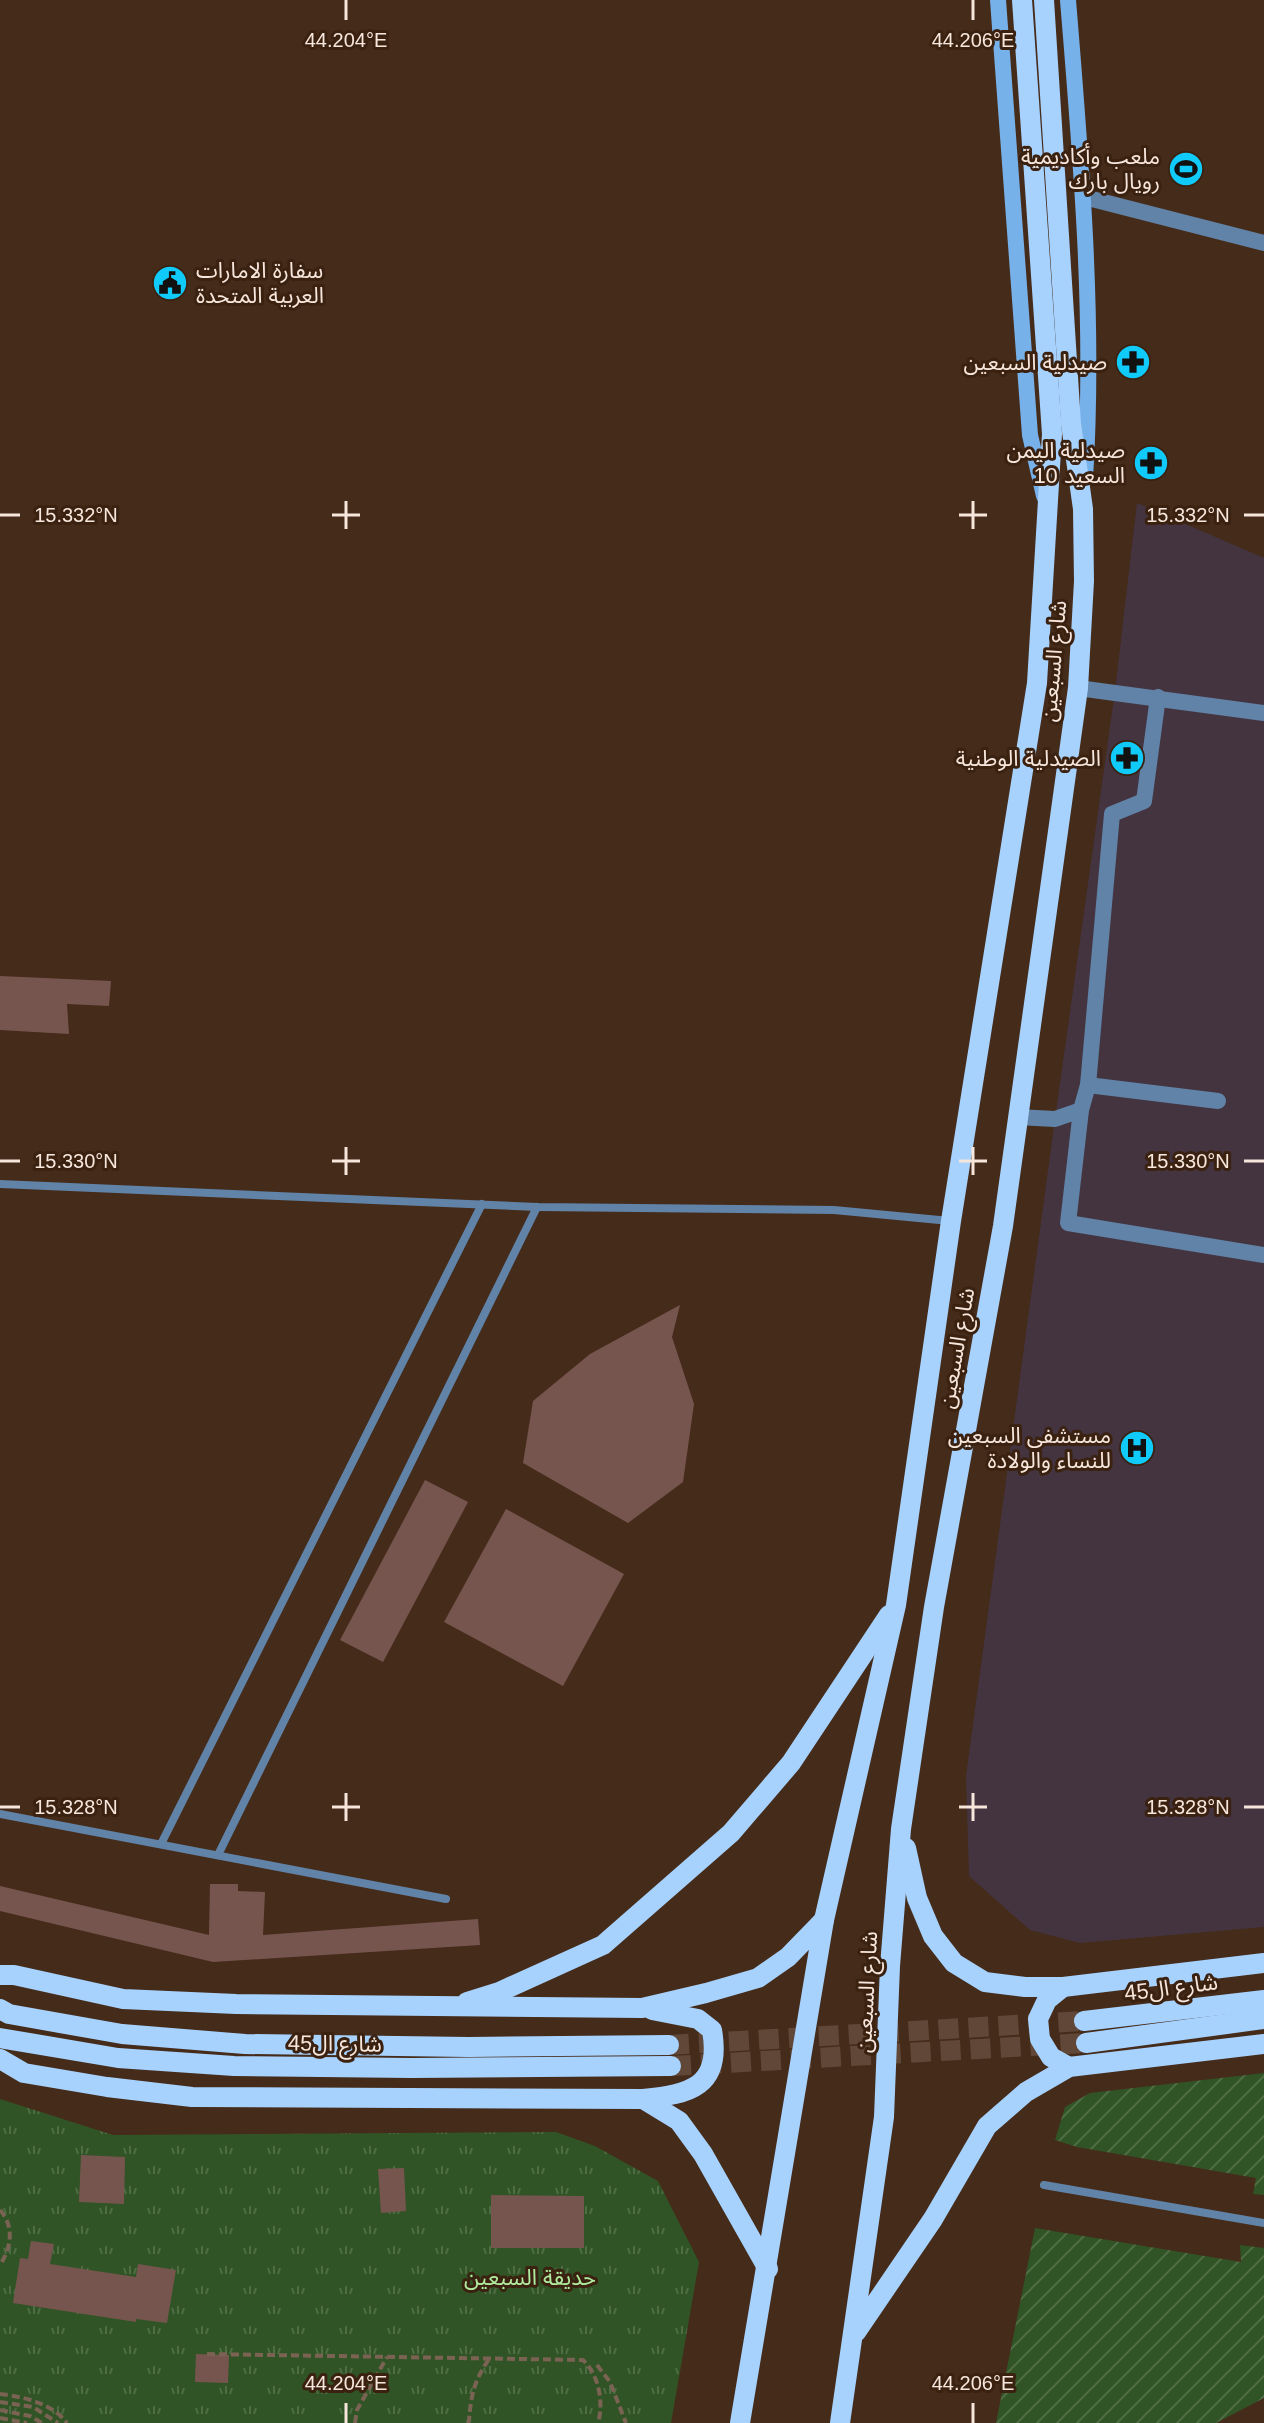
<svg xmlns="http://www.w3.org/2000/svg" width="1264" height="2423" font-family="Arial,'Noto Sans Arabic',sans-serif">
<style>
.medical{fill:#443440}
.grass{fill:url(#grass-tufts)}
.garden{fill:url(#garden-furrows)}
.building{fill:#77554f}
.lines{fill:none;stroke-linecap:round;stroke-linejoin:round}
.primary-tunnel{stroke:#604737;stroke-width:20;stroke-dasharray:20 10;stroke-linecap:butt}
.path{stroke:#7b6354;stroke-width:4;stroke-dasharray:8 4;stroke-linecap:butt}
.lane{stroke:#6083a7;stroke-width:8}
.street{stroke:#6083a7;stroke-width:16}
.secondary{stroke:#77b1ea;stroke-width:16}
.primary{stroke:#a7d2fe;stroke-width:20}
.ticks{fill:none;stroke:#f7e6dc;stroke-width:3}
.labels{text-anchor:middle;stroke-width:6;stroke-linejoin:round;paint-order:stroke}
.poi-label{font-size:22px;fill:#f7e6dc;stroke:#3a2110;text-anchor:end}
.street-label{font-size:22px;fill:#f7e6dc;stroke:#3a2110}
.park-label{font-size:22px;fill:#b1ed9f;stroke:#3a2110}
.ticks-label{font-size:20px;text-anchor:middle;fill:#f7e6dc;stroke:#3a2110;stroke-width:6;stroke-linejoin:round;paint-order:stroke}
</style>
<defs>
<pattern id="grass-tufts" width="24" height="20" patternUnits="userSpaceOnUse" patternTransform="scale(2)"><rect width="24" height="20" fill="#305425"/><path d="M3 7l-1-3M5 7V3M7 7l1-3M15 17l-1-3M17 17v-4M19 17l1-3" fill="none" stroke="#4f6d44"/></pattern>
<pattern id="garden-furrows" width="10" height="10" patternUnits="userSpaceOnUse" patternTransform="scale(2)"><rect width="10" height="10" fill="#305425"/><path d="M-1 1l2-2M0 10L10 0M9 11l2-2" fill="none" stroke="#4f6d44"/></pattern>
</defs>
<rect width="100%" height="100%" fill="#452b1a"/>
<!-- medical -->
<polygon class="medical" points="1137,503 1264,558 1264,1927 1080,1943 1030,1930 969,1876 966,1776 1055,1119 1115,691"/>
<!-- grass -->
<polygon class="grass" points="0,2099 113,2135 556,2132 595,2146 658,2181 699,2262 671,2423 0,2423"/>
<!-- garden -->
<g class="garden">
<polygon points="1264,2073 1264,2195 1253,2194 1256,2178 1077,2147 1055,2140 1065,2107 1090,2093"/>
<polygon points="1035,2228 1241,2262 1240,2245 1264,2248 1264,2398 1216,2423 996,2423"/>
</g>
<!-- building -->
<g class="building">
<polygon points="0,976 111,981 109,1006 67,1004 69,1034 0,1030"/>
<polygon points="680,1305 672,1337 694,1404 683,1482 628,1523 523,1463 533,1401 590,1354"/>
<polygon points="425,1480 468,1502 383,1662 340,1640"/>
<polygon points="506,1509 624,1574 563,1686 444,1622"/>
<polygon points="210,1884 238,1884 238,1891 265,1892 263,1935 478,1919 480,1945 213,1962 0,1911 0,1886 209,1935"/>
<polygon points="81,2155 125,2157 124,2204 79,2202"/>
<polygon points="404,2168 406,2211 381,2213 378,2169"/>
<polygon points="491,2195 584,2196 584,2248 491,2248"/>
<polygon points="31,2241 54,2244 50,2264 136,2277 138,2264 176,2270 167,2323 136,2319 136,2322 13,2303 20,2258 28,2259"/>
<polygon points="196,2354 229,2355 228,2383 195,2382"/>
</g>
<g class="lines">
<!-- primary-tunnel -->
<g class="primary-tunnel">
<polyline points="669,2045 1084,2021"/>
<polyline points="671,2066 1086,2043"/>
</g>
<!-- path -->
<g class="path">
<path d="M0,2210C15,2227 11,2248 0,2265"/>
<path d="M207,2354L583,2360C599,2375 604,2403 598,2423"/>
<polyline points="597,2365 610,2382 626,2423"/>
<path d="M0,2394C24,2397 52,2403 67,2423"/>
<polyline points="0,2402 33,2407 58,2423"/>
<polyline points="0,2410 30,2416 42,2423"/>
<polyline points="0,2418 27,2423"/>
<polyline points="355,2423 357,2410 387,2357"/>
<path d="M467,2423L469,2421C471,2395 474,2381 489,2359"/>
</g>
<!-- lane -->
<g class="lane">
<polyline points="0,1184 537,1207 834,1210 950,1221"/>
<polyline points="0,1814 446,1899"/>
<polyline points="161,1844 482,1204"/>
<polyline points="218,1855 537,1207"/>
<polyline points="1044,2185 1264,2223"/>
</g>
<!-- street -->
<g class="street">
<polyline points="1084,197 1264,243"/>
<polyline points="1078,688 1264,713"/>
<polyline points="1158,697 1144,801 1112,814 1088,1085 1081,1110 1068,1223 1264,1255"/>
<polyline points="1088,1085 1218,1101"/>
<polyline points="1017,1117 1055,1119 1081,1110"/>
</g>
<!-- secondary -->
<g class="secondary">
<polyline points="998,0 1030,435 1044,496"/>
<path d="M1068,0C1081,159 1095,319 1085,479"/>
</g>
<!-- primary -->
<g class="primary">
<polyline points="906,1848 917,1898 933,1936 954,1963 985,1982 1025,1987 1063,1987 1264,1963"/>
<polyline points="0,1975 14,1975 123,1999 236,2004 642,2008 706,1993 758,1978 788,1957 824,1920"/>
<polyline points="1063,1987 1047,2000 1038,2019 1040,2039 1051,2057 1069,2067"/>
<polyline points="467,2002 499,1992 603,1945 731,1833 791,1763 889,1615"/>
<polyline points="0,2009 9,2014 122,2034 245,2044 469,2047 669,2045"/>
<polyline points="1084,2021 1264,2000"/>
<polyline points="0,2038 118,2058 234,2066 411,2068 671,2066"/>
<polyline points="1086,2043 1264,2019"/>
<polyline points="0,2059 24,2073 107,2087 192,2097 643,2099 679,2121 703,2154 768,2269"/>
<path d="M643,2099C690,2094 722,2087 712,2030L698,2019L652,2010"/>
<polyline points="856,2332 933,2219 987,2126 1026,2092 1069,2067 1264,2044"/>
<polyline points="740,2423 824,1920 896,1605 951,1221 1037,683 1052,434 1022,0"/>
<polyline points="840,2423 884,2117 890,1966 901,1829 934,1607 1003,1226 1078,688 1084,581 1083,509 1071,424 1044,0"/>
</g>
</g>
<!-- ticks -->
<path class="ticks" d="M346,0V20M973,0V20M346,501V529M973,501V529M0,515H20M332,515H360M959,515H987M1244,515H1264M346,1147V1175M973,1147V1175M0,1161H20M332,1161H360M959,1161H987M1244,1161H1264M346,1793V1821M973,1793V1821M0,1807H20M332,1807H360M959,1807H987M1244,1807H1264M346,2403V2423M973,2403V2423"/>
<!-- icons -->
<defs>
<g id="stadium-disc" transform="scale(1.8)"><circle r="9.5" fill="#10cafa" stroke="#3a2110"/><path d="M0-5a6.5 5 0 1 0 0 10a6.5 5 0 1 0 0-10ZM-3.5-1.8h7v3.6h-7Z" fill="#111"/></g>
<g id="civic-disc" transform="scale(1.8)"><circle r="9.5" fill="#10cafa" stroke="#3a2110"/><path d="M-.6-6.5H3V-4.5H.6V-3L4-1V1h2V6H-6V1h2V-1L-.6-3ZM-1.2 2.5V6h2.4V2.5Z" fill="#111"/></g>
<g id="pharmacy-disc" transform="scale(1.8)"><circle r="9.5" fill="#10cafa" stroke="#3a2110"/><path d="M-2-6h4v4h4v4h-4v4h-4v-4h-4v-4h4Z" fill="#111"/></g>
<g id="hospital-disc" transform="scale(1.8)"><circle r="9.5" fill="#10cafa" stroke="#3a2110"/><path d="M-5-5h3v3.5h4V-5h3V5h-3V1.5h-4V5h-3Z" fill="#111"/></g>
</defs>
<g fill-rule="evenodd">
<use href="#stadium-disc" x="1186" y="169"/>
<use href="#civic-disc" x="170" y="283"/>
<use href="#pharmacy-disc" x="1133" y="362"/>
<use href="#pharmacy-disc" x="1151" y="463"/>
<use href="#pharmacy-disc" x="1127" y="758"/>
<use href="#hospital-disc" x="1137" y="1448"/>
</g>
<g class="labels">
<!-- poi labels -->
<g class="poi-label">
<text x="1160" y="164">ملعب وأكاديمية<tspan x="1160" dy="25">رويال بارك</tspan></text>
<text x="196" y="278" text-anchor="start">سفارة الامارات<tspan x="196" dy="25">العربية المتحدة</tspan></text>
<text x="1107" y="370">صيدلية السبعين</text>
<text x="1125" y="458">صيدلية اليمن<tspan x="1125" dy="25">السعيد 10</tspan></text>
<text x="1101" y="766">الصيدلية الوطنية</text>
<text x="1111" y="1443">مستشفى السبعين<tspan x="1111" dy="25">للنساء والولادة</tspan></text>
</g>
<!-- street labels -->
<g class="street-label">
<text transform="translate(1053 661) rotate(-85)" y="8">شارع السبعين</text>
<text transform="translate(956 1348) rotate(-80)" y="8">شارع السبعين</text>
<text transform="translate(1171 1987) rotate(-7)" y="8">شارع ال45</text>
<text transform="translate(866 1992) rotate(-87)" y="8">شارع السبعين</text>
<text transform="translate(335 2043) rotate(1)" y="8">شارع ال45</text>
</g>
<!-- park labels -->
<g class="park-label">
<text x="530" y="2285">حديقة السبعين</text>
</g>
</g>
<g class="ticks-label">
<text x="346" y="47">44.204°E</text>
<text x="973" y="47">44.206°E</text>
<text x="76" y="522">15.332°N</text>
<text x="1188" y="522">15.332°N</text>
<text x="76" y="1168">15.330°N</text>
<text x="1188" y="1168">15.330°N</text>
<text x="76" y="1814">15.328°N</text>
<text x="1188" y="1814">15.328°N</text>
<text x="346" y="2390">44.204°E</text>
<text x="973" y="2390">44.206°E</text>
</g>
</svg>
